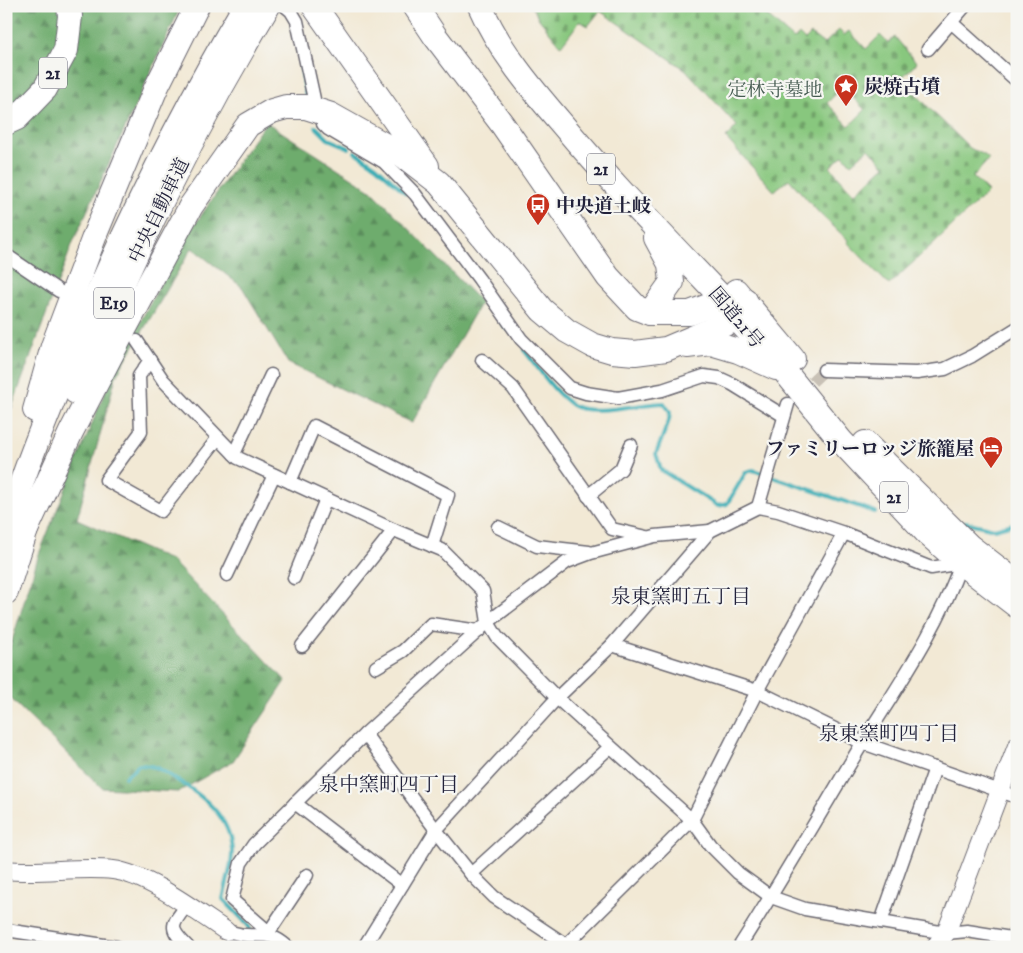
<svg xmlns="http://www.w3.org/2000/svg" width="1023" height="953" font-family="'IM FELL DW Pica','Noto Serif JP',serif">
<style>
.forest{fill:url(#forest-firs);stroke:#486754}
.cemetery{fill:url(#cemetery-stones);stroke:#55745c;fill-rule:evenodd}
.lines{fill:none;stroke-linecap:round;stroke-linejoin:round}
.stream{stroke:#3daeb6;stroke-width:4}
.street-tunnel{stroke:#c8c1b6;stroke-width:12;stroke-dasharray:12 6;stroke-linecap:butt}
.street-casing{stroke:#6b6871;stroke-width:15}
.secondary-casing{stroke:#6b6871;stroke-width:20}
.highway-casing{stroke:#6b6871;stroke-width:26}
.street{stroke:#fff;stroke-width:12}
.secondary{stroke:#fff;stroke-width:18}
.highway{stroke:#fff;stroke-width:24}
.labels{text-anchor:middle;stroke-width:4.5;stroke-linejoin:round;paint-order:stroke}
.shield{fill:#f6f6f2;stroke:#626272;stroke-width:1}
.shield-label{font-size:18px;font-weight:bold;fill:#22223b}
.poi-label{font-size:19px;font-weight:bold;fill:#22223b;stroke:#f6f6f2;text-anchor:start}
.park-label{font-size:19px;fill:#465c52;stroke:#f6f6f2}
.street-label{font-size:19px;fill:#22223b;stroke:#f6f6f2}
.neighbourhood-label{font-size:20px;fill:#22223b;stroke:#f6f6f2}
</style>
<defs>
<pattern id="forest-firs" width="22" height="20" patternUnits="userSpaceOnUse" patternTransform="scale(1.25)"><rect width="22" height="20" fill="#6eac6d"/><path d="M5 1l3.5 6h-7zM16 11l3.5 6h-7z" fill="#5a8c5b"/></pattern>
<pattern id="cemetery-stones" width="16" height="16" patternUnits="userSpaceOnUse" patternTransform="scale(1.25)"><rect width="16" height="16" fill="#88c77e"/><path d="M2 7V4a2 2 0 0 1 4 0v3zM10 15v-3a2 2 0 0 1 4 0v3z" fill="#6fa168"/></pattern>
</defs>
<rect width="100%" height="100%" fill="#f6f6f2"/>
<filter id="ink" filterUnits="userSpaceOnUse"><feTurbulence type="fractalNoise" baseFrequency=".02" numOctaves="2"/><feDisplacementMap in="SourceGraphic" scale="10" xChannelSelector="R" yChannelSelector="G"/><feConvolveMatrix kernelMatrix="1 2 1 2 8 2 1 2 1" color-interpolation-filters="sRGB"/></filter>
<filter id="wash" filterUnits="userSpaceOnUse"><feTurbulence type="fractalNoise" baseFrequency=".0096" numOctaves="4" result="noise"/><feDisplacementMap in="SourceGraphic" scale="20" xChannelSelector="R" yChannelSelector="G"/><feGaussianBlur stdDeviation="1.12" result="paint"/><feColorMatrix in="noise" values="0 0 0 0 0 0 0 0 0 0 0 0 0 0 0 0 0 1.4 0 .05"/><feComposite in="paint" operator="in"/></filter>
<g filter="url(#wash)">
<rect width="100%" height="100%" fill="#f2e9d5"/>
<!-- forest -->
<g class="forest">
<polygon points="6,6 181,6 73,242 6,423"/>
<polygon points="266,122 371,190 481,302 412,423 288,363 242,287 192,248 116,376 77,519 172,561 286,681 233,761 178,792 102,788 6,694 6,660 39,554 111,377 182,243"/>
</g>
<!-- cemetery -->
<path class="cemetery" d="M532,6H756L794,39L799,34L805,40L811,34L824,44L839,30L844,35L849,31L866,49L880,35L888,43L895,37L917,63L901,78L931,110L970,148C976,152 984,153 989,159L973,177L988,192L889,285L847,242L848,240L820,214L789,179L774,191L726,138L737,126L686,70L600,11L588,26L580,21L561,46L539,19ZM843,87L865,110L849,126L827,103ZM869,148L885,166L854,194L830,167L843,155L851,164Z"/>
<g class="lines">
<!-- stream -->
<g class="stream">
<polyline points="301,66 306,96"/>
<polyline points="316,127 328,139 349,148"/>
<polyline points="355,152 376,166 406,193"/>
<polyline points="489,304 507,329"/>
<path d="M524,350C538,367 554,393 572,405C590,417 642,403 664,403L670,412L669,420L656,454L661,470L718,506L727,504L746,472L753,470L875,512"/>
<polyline points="965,522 994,529 1017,523"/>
<path d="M125,777L139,765C157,765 162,771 177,780C203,796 230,816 232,850C233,863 226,885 223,899L248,925L256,947"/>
</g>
</g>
</g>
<g filter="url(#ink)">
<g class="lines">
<!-- street-tunnel -->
<polyline class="street-tunnel" points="799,394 824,370"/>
<!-- street casing -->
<g class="street-casing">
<g id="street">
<polyline points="285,6 291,11 297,21 314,99"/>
<polyline points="952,23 1017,81"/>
<polyline points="928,49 965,6"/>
<polyline points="323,124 328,129 384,162 415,194 479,279 521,339 570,388 586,393 618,398 662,390 704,376 719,378 732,384 784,416"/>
<polyline points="6,255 59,291"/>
<polyline points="137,341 163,380 238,458 394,530 442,550 483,591 488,622 497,637 557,698 692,820 710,845 738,873 771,897 805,909 881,922 946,933 967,931 1017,939"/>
<polyline points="150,360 139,376 141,432 106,480 161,511 218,438"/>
<polyline points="482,360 513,388 612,529 647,537"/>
<polyline points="824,370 917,373 945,369 972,356 1017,328"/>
<polyline points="234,454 271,375"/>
<polyline points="290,482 314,426 448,495 432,546"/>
<polyline points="588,496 621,469 631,445"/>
<polyline points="758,507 788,404"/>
<polyline points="498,527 537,546 589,552"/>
<polyline points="227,575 274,475"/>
<polyline points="294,578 326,499"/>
<polyline points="612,645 757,691 863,743 1017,797"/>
<polyline points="302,646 394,530"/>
<polyline points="376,667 403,651 431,624 479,631"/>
<polyline points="365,734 436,830 471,874 494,897 569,947"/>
<polyline points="295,803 402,885"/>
<polyline points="471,874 610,747"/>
<path d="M187,905C171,926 168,927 188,947"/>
<polyline points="881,922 935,768"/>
<polyline points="6,930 117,947"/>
<path d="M226,931C233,932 240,935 246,935C267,936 270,932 288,947"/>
<polyline points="267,935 263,927 232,900 241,863 254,844 365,734 488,622 567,562 591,553 655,536 710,531"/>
<polyline points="267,935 307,875"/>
<path d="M364,947L436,830L557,698L612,645L710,531L758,507L778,511L844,533L931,568L961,563C939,627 899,684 863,742C822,810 782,880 739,947"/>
<polyline points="564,947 692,820 757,691 844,533"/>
</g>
</g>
<!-- secondary casing -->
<g class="secondary-casing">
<g id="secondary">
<path d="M6,870C41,874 78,866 113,870C147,874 197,912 226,931"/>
<polyline points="935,947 946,933 1017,746"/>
</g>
</g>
<!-- highway casing -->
<g class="highway-casing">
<g id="highway">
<polyline points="314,6 427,166"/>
<polyline points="415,6 435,36 502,124 608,277 637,308 650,313 690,313 724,300 739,300"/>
<path d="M480,6C499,50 531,88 562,124C613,185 669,242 724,300L737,319L786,373L841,441L928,534L961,563L1017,606"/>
<polyline points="6,123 17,118 45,89 66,50 70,16 69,6"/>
<polyline points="736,291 793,359"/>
<polyline points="650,313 672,282 670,264 656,238"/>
<polyline points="687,346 711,343 738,351 776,368"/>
<path d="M76,392C130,259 194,129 268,6"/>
<polyline points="35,410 53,346 96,232 156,88 197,6"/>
<polyline points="865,443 969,546 1017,583"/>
<path d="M6,529C24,471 47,415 70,359C120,237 178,119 245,6"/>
<polyline points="25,532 71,432 125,328 191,206 248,125 272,111 286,107 306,107 331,115 404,156 439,183 542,310 567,331 592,345 612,351 635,353 666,349 737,319 745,300"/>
<polyline points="6,592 30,517"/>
</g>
</g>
<!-- street -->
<use href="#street" class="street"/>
<!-- secondary -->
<use href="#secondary" class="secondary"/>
<!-- highway -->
<use href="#highway" class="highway"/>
</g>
</g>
<!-- icons -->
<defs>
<g id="sight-pin" transform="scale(1.25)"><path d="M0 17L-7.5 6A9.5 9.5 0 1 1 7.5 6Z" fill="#c8321e" stroke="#f6f6f2"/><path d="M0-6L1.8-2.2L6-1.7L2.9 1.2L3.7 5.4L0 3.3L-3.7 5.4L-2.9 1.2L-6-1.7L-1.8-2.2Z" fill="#fff"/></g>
<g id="bus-pin" transform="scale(1.25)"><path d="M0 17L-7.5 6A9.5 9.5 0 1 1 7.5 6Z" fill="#c8321e" stroke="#f6f6f2"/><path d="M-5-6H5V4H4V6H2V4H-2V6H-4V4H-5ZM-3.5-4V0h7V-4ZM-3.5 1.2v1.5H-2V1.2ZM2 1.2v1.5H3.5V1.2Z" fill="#fff"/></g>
<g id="hotel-pin" transform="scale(1.25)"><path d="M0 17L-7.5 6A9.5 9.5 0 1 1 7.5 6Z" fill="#c8321e" stroke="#f6f6f2"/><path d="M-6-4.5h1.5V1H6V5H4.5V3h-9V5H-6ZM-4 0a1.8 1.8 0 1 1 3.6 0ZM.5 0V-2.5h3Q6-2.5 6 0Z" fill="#fff"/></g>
</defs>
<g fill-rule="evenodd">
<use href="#sight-pin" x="846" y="86"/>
<use href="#bus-pin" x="538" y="205"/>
<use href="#hotel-pin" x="991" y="448"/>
</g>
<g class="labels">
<!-- shield labels -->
<g class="shield">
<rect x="39" y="57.5" width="28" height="31" rx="4"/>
<rect x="587" y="153.5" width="28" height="31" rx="4"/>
<rect x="94" y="287.5" width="40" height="31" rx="4"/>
<rect x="880" y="481.5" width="28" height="31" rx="4"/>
</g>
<g class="shield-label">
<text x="53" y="79">21</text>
<text x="601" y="175">21</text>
<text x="114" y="309">E19</text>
<text x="894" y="503">21</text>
</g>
<!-- poi labels -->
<g class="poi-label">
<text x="864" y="93">炭焼古墳</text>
<text x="556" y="212">中央道土岐</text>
<text x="974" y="455" text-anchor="end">ファミリーロッジ旅籠屋</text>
</g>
<!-- park labels -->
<g class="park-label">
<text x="775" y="96">定林寺墓地</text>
</g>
<!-- street labels -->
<g class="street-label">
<text transform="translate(158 210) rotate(-64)" y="7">中央自動車道</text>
<text transform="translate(737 317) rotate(50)" y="7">国道21号</text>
</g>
<!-- neighbourhood labels -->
<g class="neighbourhood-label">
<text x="681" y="603">泉東窯町五丁目</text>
<text x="889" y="740">泉東窯町四丁目</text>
<text x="389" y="791">泉中窯町四丁目</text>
</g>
</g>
<!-- margin -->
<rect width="1023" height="953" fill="none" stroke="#f6f6f2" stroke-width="25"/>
</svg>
